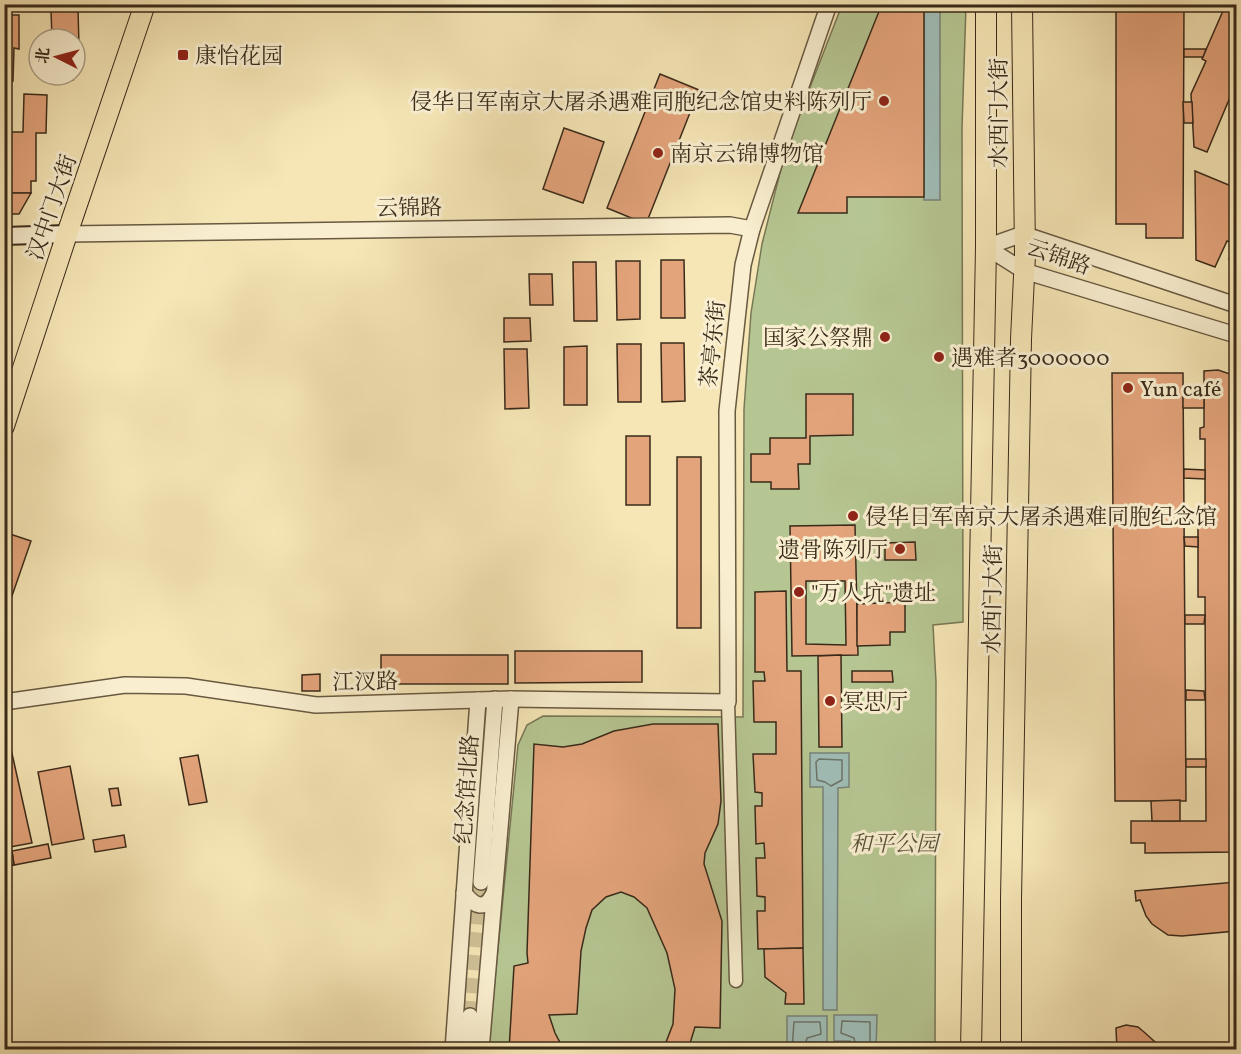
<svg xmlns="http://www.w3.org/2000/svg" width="1241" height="1054" font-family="Vollkorn,'Noto Serif SC',serif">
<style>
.green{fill:#b6c692;stroke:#787856;stroke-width:1.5}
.water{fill:#a0bdb7;stroke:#778278;stroke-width:1.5}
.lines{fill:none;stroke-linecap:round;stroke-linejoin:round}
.shore{stroke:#6c7468;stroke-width:1.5}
.building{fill:#e4a47b;stroke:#392a1a;stroke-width:1.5;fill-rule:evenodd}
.tertiary-tunnel{stroke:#d0c097;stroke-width:15;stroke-dasharray:15 8;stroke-linecap:butt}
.minor-casing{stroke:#685941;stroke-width:15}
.tertiary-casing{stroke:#685941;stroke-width:18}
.secondary-casing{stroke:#392a1a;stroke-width:20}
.primary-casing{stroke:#392a1a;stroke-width:22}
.minor{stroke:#f9efd0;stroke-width:12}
.tertiary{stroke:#f9efd0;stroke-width:15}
.secondary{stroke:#f9efd0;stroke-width:16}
.primary{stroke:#f6e6b6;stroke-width:20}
.poi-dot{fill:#8f2418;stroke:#f9efd0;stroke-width:2}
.labels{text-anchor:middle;stroke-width:6;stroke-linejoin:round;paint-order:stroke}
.poi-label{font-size:22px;fill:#392a1a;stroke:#f9efd0;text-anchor:start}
.street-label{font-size:22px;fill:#392a1a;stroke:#f9efd0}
.park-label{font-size:22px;font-style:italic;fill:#585138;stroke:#f9efd0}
</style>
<rect width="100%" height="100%" fill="#f6e6b6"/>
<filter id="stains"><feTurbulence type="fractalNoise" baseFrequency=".00333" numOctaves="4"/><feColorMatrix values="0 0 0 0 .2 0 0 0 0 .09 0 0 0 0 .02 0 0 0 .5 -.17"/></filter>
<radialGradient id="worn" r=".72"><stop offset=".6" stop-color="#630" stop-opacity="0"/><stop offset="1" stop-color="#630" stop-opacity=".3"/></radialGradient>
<!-- green -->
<polygon class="green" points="842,5 966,5 962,128 963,622 933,625 936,682 935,1049 488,1050 518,745 527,725 543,716 743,717 744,409 751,313 762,244 786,149"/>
<!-- water -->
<g class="water">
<rect x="924" y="5" width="16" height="195"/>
<polygon points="810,753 849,753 849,787 838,788 837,1010 823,1010 823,787 810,787"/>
<polygon points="834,1015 877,1015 876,1049 850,1049 850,1041 834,1041"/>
<polygon points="787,1016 827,1016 827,1042 810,1042 810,1049 787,1049"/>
</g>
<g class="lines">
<!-- shore -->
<g class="shore">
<polygon points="819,759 842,760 842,780 831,786 825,782 817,780 816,762"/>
<polyline points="792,1050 794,1022 820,1022 821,1034 807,1038 804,1050"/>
<polyline points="856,1050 854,1038 841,1033 842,1021 870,1022 870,1050"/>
</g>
</g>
<!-- building -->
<g class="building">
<polygon points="882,4 924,4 924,197 847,197 847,213 798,213"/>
<polygon points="1116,4 1184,4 1183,238 1146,238 1146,224 1116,224"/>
<polygon points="1226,4 1236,4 1236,83 1207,152 1194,147 1191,94 1206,61 1202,59"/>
<polygon points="78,9 79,46 75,46 75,39 52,39 51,10"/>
<polygon points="4,15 19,15 19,49 14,48 13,81 4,81"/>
<polygon points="1184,49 1206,49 1203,57 1184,57"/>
<polygon points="660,74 699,90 646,224 607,208"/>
<polygon points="44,75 73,75 73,80 44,81"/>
<polygon points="24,94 47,95 46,133 36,133 36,181 31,181 31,193 10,193 11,132 23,132"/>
<polygon points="1183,102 1192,102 1193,123 1184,123"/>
<polygon points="564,128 604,142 583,203 543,189"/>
<polygon points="1195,171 1236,188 1236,262 1229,259 1235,244 1227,241 1215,267 1196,260"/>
<polygon points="4,193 31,193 19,214 4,214"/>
<polygon points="661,260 684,260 685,318 661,318"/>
<polygon points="616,261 640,261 640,319 617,320"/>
<polygon points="573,262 596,262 597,321 574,321"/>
<polygon points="529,274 552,274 553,305 530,305"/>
<polygon points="504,318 530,318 531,341 504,342"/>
<polygon points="661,343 684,343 685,401 662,402"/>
<polygon points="617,344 641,344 641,402 618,402"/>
<polygon points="587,346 587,405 564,405 564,347"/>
<polygon points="504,349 527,349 529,408 505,409"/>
<polygon points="1218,370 1236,376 1236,852 1145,853 1145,843 1131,843 1131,821 1206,821 1205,597 1198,597 1198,506 1205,506 1205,439 1200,439 1200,428 1204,427 1204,371"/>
<polygon points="1112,373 1183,373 1186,801 1115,801"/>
<rect x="1183" y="385" width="21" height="23"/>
<polygon points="806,394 853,394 853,435 810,436 810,464 798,464 799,489 771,489 771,482 751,482 751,454 770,454 770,438 806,438"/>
<rect x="626" y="436" width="24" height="69"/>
<rect x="677" y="457" width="24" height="171"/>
<polygon points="1184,469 1205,470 1205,479 1184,478"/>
<path d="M855,525L858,655L792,656L790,526ZM806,581H845L846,645L806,644Z"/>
<polygon points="7,533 31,541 4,619 4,541"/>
<polygon points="1184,537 1198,537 1198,547 1185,546"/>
<polygon points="915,542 916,560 885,560 885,543"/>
<polygon points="786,591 787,671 801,671 803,948 758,949 757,911 765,911 765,897 757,896 756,858 765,858 764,843 756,844 755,806 762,806 762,793 755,792 753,754 776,754 776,722 754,722 753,681 765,681 764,672 755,672 755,592"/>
<polygon points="905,602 905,632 890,632 890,645 857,646 857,604"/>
<polygon points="1185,615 1205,615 1204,624 1185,624"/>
<polygon points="515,651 642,651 642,682 515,683"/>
<rect x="381" y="655" width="127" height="29"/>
<polygon points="841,655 842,747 819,747 818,656"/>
<polygon points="852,671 892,671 893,682 852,682"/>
<polygon points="320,674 320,691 302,691 302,675"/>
<polygon points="1186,690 1204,691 1205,700 1186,700"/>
<polygon points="653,724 718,724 721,801 718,824 705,853 704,864 722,921 720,1028 695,1027 688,1050 663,1050 673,1024 675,989 667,953 647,908 634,897 621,892 606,897 592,910 586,928 581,951 577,1014 549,1015 555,1033 564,1050 509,1050 514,966 528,963 527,953 534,744 563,747 582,744 614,731"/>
<polygon points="4,749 11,749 32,843 4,848"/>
<polygon points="198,755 207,802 189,805 180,758"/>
<rect x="1186" y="759" width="20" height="8"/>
<polygon points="70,766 84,839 52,845 38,772"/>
<polygon points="118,788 121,805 112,806 109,789"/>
<polygon points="1180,800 1180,821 1152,821 1151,801"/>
<polygon points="124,835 126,847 95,852 93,840"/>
<polygon points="48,844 51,858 14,865 12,851"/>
<polygon points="12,851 14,865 4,866 4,852"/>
<polygon points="1236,882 1236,931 1182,936 1168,935 1152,924 1146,916 1140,900 1136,901 1135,891"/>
<polygon points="803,948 804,1004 785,1004 786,993 765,977 764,949"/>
<polygon points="1126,1025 1138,1027 1144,1032 1164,1050 1117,1050 1116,1028"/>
</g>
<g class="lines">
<!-- tertiary-tunnel -->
<polyline class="tertiary-tunnel" points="470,1016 481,882"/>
<!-- minor casing -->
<g class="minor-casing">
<polyline id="minor" points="728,702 736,981"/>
</g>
<!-- tertiary casing -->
<g class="tertiary-casing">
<g id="tertiary">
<polyline points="67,234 730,225 752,229"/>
<polyline points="986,247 1024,271 1236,335"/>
<polyline points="986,247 1023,234 1236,305"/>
<polyline points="4,702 125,685 186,686 316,705 511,699 728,702 727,411 743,265 752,229 829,4"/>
<polyline points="481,882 495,699"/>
<path d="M464,893C475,907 485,911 494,893"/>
<polyline points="453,1050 478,700"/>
<polyline points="467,1050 470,1016"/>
<polyline points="481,1050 511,699"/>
</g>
</g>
<!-- secondary casing -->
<g class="secondary-casing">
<polyline id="secondary" points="4,236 67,234"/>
</g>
<!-- primary casing -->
<g class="primary-casing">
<g id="primary">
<polyline points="4,426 67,234 145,4"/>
<polyline points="971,1050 986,247 986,4"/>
<polyline points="1011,1050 1011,900 1021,339 1025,255 1022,4"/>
</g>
</g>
<!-- minor -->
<use href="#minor" class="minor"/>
<!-- tertiary -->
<use href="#tertiary" class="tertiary"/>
<!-- secondary -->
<use href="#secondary" class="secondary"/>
<!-- primary -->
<use href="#primary" class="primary"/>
</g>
<!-- markers -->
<g class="poi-dot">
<rect x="177" y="49" width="12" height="12" rx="3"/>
<circle cx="884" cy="101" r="6"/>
<circle cx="658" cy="153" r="6"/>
<circle cx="885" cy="337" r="6"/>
<circle cx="939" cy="357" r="6"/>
<circle cx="1128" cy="388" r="6"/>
<circle cx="853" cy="516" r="6"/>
<circle cx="900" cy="549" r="6"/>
<circle cx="799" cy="592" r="6"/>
<circle cx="830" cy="701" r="6"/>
</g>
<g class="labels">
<!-- poi labels -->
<g class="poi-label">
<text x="195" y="63">康怡花园</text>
<text x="872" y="109" text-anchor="end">侵华日军南京大屠杀遇难同胞纪念馆史料陈列厅</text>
<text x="670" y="161">南京云锦博物馆</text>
<text x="873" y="345" text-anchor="end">国家公祭鼎</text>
<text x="951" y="365">遇难者3000000</text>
<text x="1140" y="396">Yun café</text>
<text x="865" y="524">侵华日军南京大屠杀遇难同胞纪念馆</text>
<text x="888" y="557" text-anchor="end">遗骨陈列厅</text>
<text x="811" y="600">"万人坑"遗址</text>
<text x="842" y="709">冥思厅</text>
</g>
<!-- street labels -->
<g class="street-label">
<text transform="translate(998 113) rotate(-90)" y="8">水西门大街</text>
<text transform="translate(51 207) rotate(-71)" y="8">汉中门大街</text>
<text transform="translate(409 207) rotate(-1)" y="8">云锦路</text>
<text transform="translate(1059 256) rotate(19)" y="8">云锦路</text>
<text transform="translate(712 344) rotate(-84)" y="8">茶亭东街</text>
<text transform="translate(992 599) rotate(-89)" y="8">水西门大街</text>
<text transform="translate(365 681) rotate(-1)" y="8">江汊路</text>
<text transform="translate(466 789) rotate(-86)" y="8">纪念馆北路</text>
</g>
<!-- park labels -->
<g class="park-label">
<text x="894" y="851">和平公园</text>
</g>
</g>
<!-- margin -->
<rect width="1241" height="1054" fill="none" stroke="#f6e6b6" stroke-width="24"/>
<rect x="6" y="6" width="1229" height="1042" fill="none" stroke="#392a1a" stroke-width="3"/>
<rect x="12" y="12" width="1217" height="1030" fill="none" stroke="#392a1a" stroke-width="1.5"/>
<!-- north arrow -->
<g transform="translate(57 57) rotate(276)"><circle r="28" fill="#f9efd0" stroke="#aca087" stroke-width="1.5"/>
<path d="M0-4.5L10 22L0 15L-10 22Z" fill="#8f2418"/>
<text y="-9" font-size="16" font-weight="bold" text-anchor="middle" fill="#392a1a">北</text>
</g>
<rect width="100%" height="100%" filter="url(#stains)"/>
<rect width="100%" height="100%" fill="url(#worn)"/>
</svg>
